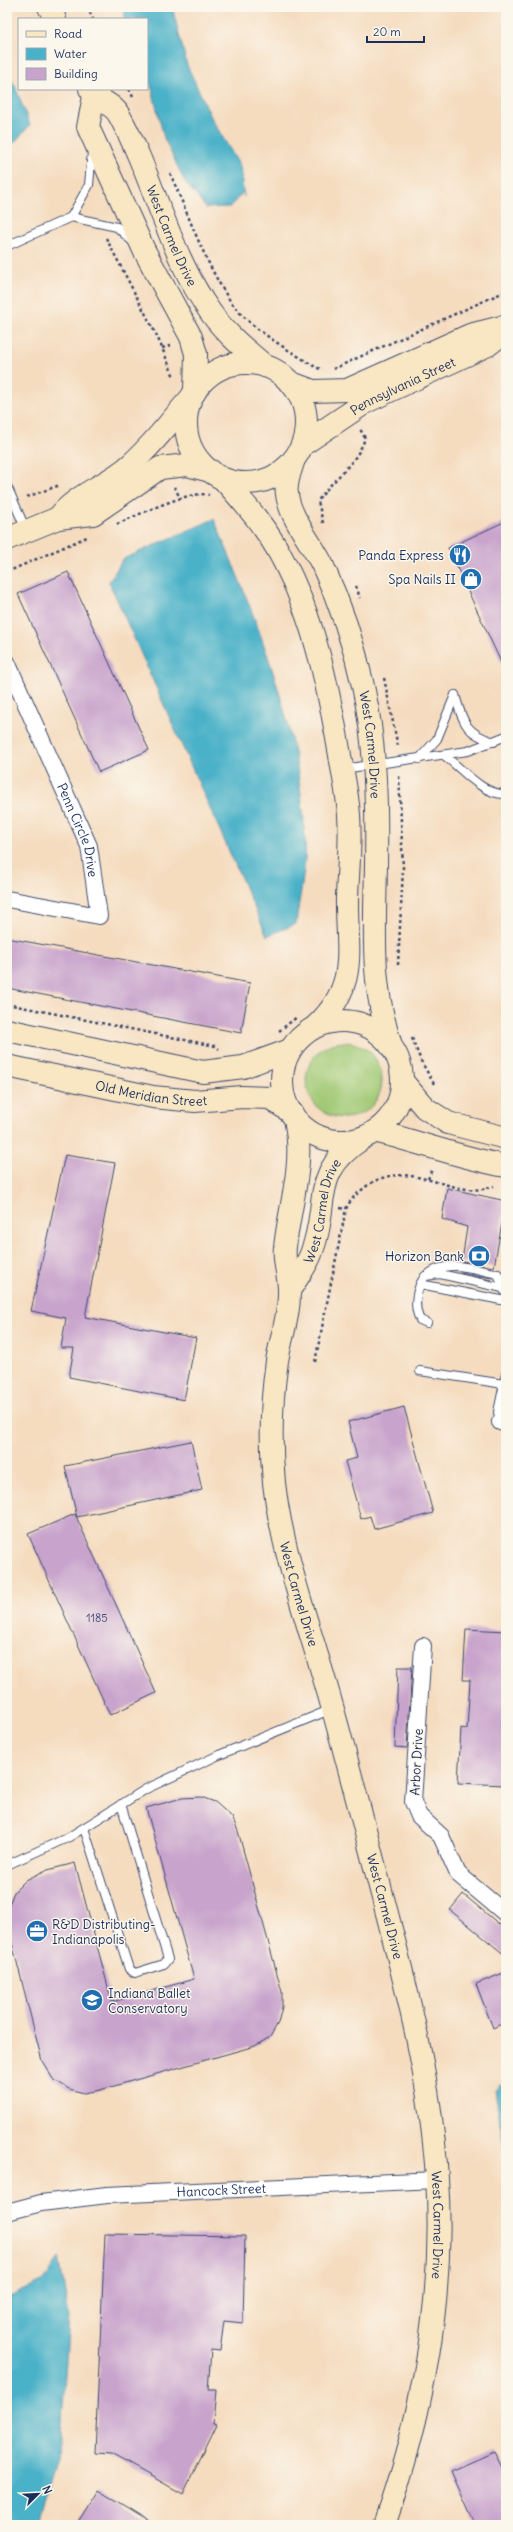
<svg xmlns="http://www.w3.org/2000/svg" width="513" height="2532" font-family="Delius,sans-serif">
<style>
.green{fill:#a1c975;stroke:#5e7c6a}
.water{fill:#49b1c8;stroke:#327093}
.building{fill:#c8a3cc}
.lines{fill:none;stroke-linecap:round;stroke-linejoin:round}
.lane-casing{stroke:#3c496d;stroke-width:10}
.street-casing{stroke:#3c496d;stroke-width:18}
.secondary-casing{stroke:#3c496d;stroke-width:24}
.path{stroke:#3c496d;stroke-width:2.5;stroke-dasharray:3 3;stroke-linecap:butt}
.lane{stroke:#fff;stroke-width:8}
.street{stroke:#fff;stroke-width:16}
.secondary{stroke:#f9e7c3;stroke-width:22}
.labels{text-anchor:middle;stroke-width:3;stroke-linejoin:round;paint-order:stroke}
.number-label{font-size:11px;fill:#464c7a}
.street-label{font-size:13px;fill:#1b2f5e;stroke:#fbf7ec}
.poi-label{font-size:13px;fill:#1b2f5e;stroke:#fbf7ec;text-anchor:end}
</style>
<rect width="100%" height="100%" fill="#fbf7ec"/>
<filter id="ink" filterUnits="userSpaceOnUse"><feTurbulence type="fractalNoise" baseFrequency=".025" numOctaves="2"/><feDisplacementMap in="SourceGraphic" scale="8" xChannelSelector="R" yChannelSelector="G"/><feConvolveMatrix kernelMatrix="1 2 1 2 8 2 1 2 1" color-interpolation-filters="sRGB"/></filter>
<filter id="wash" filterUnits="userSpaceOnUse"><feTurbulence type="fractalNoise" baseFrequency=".012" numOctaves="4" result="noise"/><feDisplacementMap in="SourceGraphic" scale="16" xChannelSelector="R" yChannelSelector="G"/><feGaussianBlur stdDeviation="0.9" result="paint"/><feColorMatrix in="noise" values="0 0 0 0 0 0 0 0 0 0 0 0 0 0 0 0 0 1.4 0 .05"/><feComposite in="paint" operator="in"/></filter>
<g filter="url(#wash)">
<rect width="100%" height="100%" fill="#f5dcbf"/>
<!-- green -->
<circle class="green" cx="344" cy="1080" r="38"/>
<!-- water -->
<g class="water">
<polygon points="126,7 172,7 187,65 213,121 240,166 244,197 243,192 230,207 206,208 185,182 164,138 147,69 147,19 124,19"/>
<polygon points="7,73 15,86 30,125 13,144 7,141"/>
<path d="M214,519C258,623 300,725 305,840C307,867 299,897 296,924L267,936L109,582L123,559Z"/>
<polygon points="500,2085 506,2085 506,2161 495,2090"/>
<polygon points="59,2257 69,2316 60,2451 37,2525 7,2525 7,2298 44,2281"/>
</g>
<g id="blocks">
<!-- building -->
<g class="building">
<polygon points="506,521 506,673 448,548"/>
<polygon points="68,572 149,750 99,772 18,594"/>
<polygon points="7,938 250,983 241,1033 7,988"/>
<polygon points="65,1155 115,1163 85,1317 196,1338 184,1400 69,1377 74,1348 61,1348 66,1318 31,1311"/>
<polygon points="447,1188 506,1201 494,1267 462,1261 467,1227 442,1219"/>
<polygon points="460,1272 492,1278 491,1280 460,1273"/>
<polygon points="404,1407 433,1513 374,1529 370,1516 361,1519 345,1461 357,1458 348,1422"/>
<polygon points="191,1441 202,1490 77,1517 65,1466"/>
<polygon points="75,1514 156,1693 110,1715 28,1534"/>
<polygon points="466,1629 506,1631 505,1785 458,1783 461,1728 467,1729 470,1680 463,1680"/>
<polygon points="398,1667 412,1667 407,1748 395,1747"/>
<polygon points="201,1797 215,1802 232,1817 238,1831 282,1992 282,2007 278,2023 270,2037 255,2046 100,2090 84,2093 69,2089 53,2079 42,2061 7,1923 8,1907 14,1892 26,1880 44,1871 75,1863 112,2002 194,1979 146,1808 182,1798"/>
<polygon points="463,1894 506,1930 506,1956 450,1910"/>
<polygon points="506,1972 506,2022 493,2028 476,1984"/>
<polygon points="105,2234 245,2236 243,2323 224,2321 220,2351 211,2350 208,2390 216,2390 213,2423 217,2424 183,2494 111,2454 95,2453"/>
<polygon points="494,2452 506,2475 506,2525 475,2525 451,2471"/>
<polygon points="98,2490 155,2525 76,2525"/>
</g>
</g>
</g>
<g filter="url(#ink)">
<use href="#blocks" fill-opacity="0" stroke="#3c496d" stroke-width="1"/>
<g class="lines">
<!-- lane casing -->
<g class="lane-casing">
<g id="lane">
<polyline points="71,217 117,227 133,242"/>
<polyline points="7,246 71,217 89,185 92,151"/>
<polyline points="7,486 26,530"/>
<path d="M455,695C463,722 465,733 494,742"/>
<path d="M445,756C461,768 484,796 506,794"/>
<polyline points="419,759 437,739 455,695"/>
<polyline points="343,769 468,751 506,736"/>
<path d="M426,1276C447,1258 473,1269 498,1274L503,1288"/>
<polyline points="420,1284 506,1301"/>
<path d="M427,1323L420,1320C413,1306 416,1289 425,1276L440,1274L503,1288L506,1294"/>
<polyline points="420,1371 504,1384"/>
<polyline points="500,1422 498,1412 506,1374"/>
<polyline points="84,1828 129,1969 135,1973 164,1964 168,1959 121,1804"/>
<polyline points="7,1865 69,1837 146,1789 219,1755 332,1709"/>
</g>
</g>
<!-- street casing -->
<g class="street-casing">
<g id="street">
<path id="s1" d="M7,662L89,846L99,916L7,899"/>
<polyline points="500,1422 506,1424"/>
<polyline points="423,1646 413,1802 419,1816 441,1836 458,1874 506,1914"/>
<path id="s2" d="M7,2212L41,2203L107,2195L437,2180"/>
</g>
</g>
<!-- secondary casing -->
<g class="secondary-casing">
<g id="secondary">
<polyline points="49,7 55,19"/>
<path id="s3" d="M90,89C97,101 113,103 119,115C154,178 169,254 211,313C226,334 246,350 265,366"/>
<polyline points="94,96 88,127 144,250 191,337 196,354 195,392"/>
<circle cx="246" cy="423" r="60"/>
<polyline points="289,382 313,391 347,390 470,335 506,326"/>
<path id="s4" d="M302,445L366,402L488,345L506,331"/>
<path id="s5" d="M294,459C291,469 285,483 287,494C289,516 312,544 322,564C340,603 354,644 363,686C376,744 377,805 376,865C375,928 370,984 391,1045"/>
<path d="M223,479C244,503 266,527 281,556C316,621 330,696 342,767C345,784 348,799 349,815C351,843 348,870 347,897C346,950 360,984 316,1026"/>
<path d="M58,518C77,493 108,485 131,464C153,445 171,420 191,398"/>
<polyline points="7,539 58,518 93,514 160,468 187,465 211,471"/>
<circle cx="342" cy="1081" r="60"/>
<polyline points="7,1030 203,1072 243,1067 290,1050"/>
<path id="s6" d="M7,1066L153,1097L195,1101L242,1097L270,1098L292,1113"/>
<polyline points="403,1082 425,1108 448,1123 506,1138"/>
<path id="s7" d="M295,1119C305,1163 290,1203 285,1247C283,1261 289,1275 289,1290C290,1313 281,1338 277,1361C271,1402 270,1442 274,1483C283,1559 312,1633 332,1706C350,1771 367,1837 384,1902C408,1993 431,2083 437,2178C445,2295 423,2415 384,2525"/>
<path d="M375,1131C419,1142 461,1158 506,1166"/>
<path id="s8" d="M289,1291C296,1279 306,1267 311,1254C331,1203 308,1174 363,1138"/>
</g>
</g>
<!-- path -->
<g class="path">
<polyline points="87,7 93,19"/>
<polyline points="129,89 133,97"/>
<path d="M170,173C188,214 203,258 227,296C247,328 286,348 317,368L323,369"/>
<polyline points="106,238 157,336 174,377"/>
<polyline points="162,348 173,345"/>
<polyline points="333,369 506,291"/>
<polyline points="174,487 181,499"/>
<polyline points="27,497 60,485"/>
<path d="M323,523L318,501C332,479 357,464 365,438L360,429"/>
<path d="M117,524C136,516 191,489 209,495"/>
<polyline points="7,572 89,536"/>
<polyline points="356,586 360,598"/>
<polyline points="384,678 398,747"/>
<polyline points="398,965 403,869 399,774"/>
<polyline points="7,1004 215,1046 219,1049"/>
<polyline points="279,1031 297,1017"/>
<polyline points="412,1038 421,1061 434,1084"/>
<polyline points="428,1179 432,1169"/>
<polyline points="340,1208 346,1209"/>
<path d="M315,1362L346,1209C351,1198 358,1193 368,1185C411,1156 454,1202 494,1186"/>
</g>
<!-- lane -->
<use href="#lane" class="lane"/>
<!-- street -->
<use href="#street" class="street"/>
<!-- secondary -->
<use href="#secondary" class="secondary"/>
</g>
</g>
<!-- icons -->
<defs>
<g id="restaurant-disc" transform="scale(1.15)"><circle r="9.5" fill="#1f6fb2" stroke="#fbf7ec"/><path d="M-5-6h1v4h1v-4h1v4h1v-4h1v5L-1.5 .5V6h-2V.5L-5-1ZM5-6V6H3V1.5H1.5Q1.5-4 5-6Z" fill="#fff"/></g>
<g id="shop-disc" transform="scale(1.15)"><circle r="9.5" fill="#1f6fb2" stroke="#fbf7ec"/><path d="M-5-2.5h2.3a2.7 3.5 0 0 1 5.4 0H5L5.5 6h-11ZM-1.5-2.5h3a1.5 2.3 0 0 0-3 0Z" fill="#fff"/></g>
<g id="bank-disc" transform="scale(1.15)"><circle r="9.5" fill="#1f6fb2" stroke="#fbf7ec"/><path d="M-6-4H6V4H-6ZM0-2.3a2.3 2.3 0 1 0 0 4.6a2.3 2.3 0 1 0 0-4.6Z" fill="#fff"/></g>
<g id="office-disc" transform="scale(1.15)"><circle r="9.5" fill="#1f6fb2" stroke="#fbf7ec"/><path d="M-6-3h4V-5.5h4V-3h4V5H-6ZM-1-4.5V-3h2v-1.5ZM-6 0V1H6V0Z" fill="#fff"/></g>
<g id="school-disc" transform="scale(1.15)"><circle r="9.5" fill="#1f6fb2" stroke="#fbf7ec"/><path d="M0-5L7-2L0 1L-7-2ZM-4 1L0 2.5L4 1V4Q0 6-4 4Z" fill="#fff"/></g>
</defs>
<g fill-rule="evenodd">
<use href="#restaurant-disc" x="460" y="555"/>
<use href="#shop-disc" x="471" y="579"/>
<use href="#bank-disc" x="479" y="1256"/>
<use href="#office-disc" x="37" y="1931"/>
<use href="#school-disc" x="92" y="2000"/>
</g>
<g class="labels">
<!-- number labels -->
<g class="number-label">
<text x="97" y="1622">1185</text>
</g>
<!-- street labels -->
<g class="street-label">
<text dy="5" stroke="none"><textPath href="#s3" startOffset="171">West Carmel Drive</textPath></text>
<text dy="5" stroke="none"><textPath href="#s4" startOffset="117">Pennsylvania Street</textPath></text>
<text dy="5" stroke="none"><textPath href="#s5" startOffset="303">West Carmel Drive</textPath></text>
<text dy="5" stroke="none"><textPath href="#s1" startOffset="183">Penn Circle Drive</textPath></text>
<text dy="5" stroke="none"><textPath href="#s6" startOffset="147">Old Meridian Street</textPath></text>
<text dy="5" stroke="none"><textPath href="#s8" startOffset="88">West Carmel Drive</textPath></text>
<text dy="5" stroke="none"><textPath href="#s7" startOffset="481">West Carmel Drive</textPath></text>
<text transform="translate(416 1762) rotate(-87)" y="5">Arbor Drive</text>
<text dy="5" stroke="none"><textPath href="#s7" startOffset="805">West Carmel Drive</textPath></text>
<text dy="5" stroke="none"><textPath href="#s2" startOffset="216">Hancock Street</textPath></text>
<text dy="5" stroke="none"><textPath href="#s7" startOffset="1129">West Carmel Drive</textPath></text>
</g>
<!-- poi labels -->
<g class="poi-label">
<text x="444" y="560">Panda Express</text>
<text x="456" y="584">Spa Nails II</text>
<text x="464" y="1261">Horizon Bank</text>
<text x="52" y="1929" text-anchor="start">R&amp;D Distributing-<tspan x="52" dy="15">Indianapolis</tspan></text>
<text x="108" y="1998" text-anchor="start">Indiana Ballet<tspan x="108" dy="15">Conservatory</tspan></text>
</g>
</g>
<!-- margin -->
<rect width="513" height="2532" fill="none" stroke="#fbf7ec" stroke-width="24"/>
<!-- legend -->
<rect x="18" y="18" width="130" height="72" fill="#fbf7ec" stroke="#a1a7b3"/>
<rect x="26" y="31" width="20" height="6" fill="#f9e7c3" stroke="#a1a7b3"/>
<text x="54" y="38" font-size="12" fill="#1b2f5e">Road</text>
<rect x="26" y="48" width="20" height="12" fill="#49b1c8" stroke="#a1a7b3"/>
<text x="54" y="58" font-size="12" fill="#1b2f5e">Water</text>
<rect x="26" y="68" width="20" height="12" fill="#c8a3cc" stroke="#a1a7b3"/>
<text x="54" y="78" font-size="12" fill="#1b2f5e">Building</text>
<!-- north arrow -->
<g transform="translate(38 2494) rotate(66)" stroke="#fbf7ec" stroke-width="3" paint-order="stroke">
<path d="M0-3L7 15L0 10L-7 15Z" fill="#1b2f5e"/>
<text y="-6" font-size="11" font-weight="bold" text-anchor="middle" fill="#1b2f5e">N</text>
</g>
<!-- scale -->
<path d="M367 36v6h57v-6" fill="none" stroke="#1b2f5e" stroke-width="2"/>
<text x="373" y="36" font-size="12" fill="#1b2f5e" stroke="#fbf7ec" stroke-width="3" paint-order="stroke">20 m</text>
</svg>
